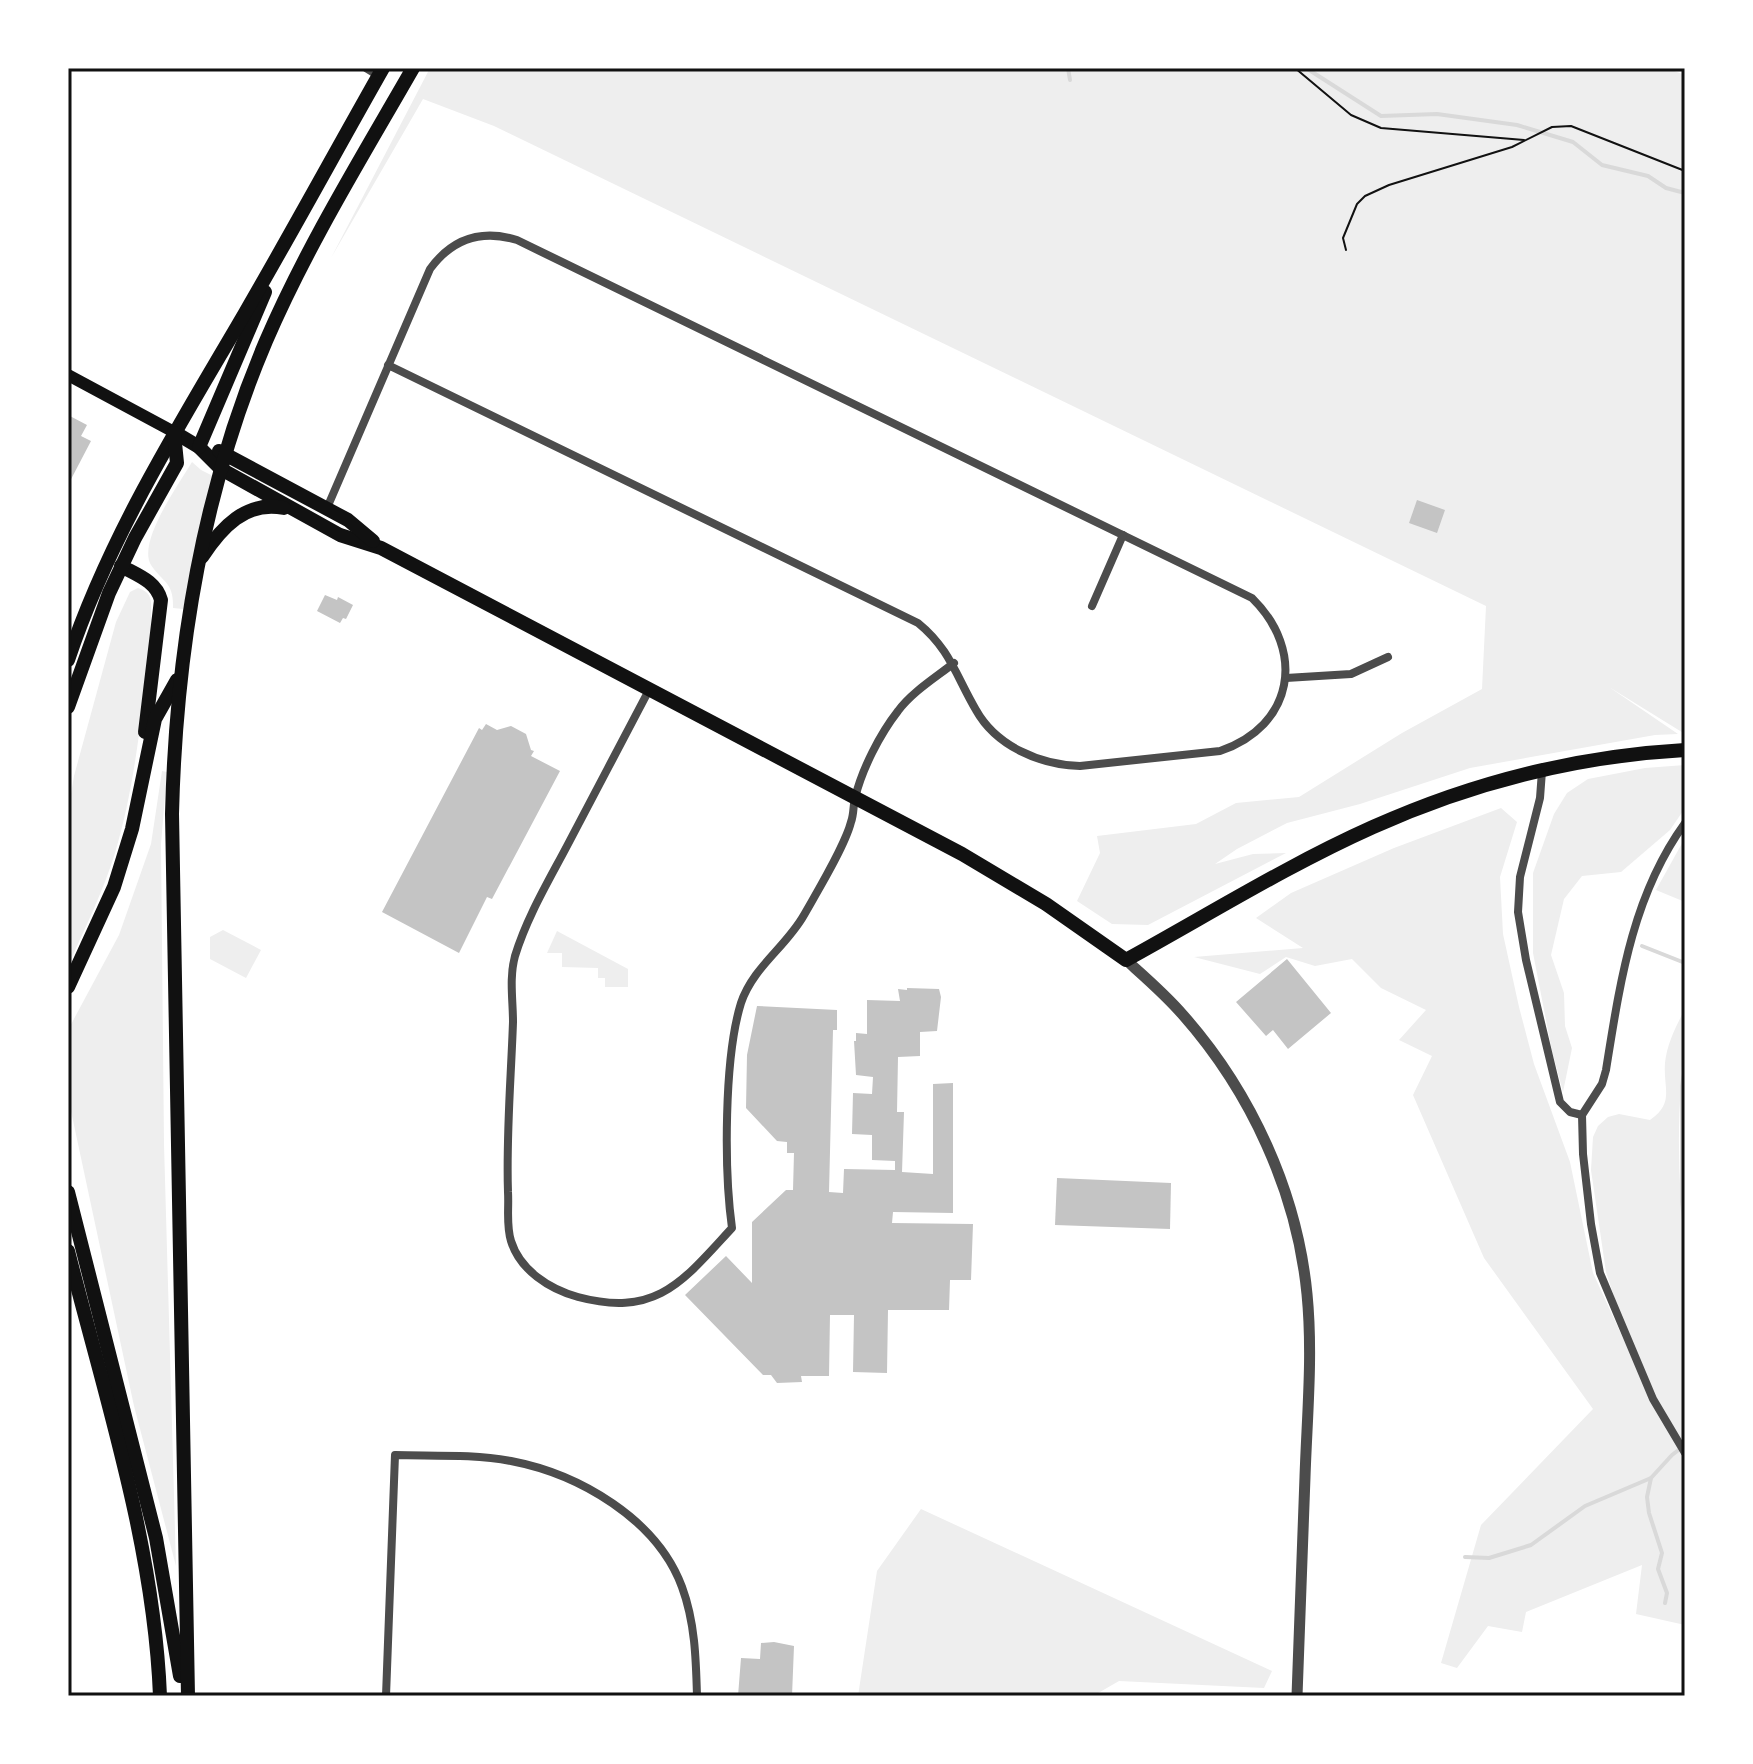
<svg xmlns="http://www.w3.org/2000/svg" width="1753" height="1764" font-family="'Fira Sans Condensed',sans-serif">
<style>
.green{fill:#eee}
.water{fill:#d9d9d9}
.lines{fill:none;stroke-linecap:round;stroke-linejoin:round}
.stream{stroke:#d9d9d9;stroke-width:4}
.building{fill:#c4c4c4}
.path{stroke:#111;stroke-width:2}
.minor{stroke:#4c4c4c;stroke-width:8}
.tertiary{stroke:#4c4c4c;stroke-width:11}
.secondary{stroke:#111;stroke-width:12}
.primary{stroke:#111;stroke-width:14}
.neatline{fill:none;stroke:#111;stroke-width:3}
</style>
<rect width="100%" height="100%" fill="#fff"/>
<!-- green -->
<g class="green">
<polygon points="430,68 1666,68 1685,75 1685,734 1609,687 1678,734 1655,735 1470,768 1360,804 1287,823 1237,849 1215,864 1253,854 1286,853 1148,925 1112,924 1077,901 1100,853 1097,836 1196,824 1236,803 1299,797 1402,733 1482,689 1486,606 494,126 423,99 331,258"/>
<path d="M192,462L201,470L213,476L183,609L173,608C174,582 163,583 151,565C137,542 179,484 192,462Z"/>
<path d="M138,588C158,594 148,609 152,624C143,700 137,779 115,853C103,892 85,928 68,966V812L74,776L116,622L130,592Z"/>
<polygon points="1685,765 1685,808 1670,830 1621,872 1582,876 1564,899 1551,955 1564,993 1565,1026 1572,1048 1563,1092 1552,1051 1533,953 1533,873 1554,814 1567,793 1588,779 1645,768"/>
<polygon points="162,771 167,772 161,844 164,1144 176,1566 134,1406 68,1097 68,1030 119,935 151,844"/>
<path d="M1501,808L1517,822L1500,877L1503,934L1519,1007L1534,1064L1570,1162L1593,1273L1639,1373L1606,1272L1591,1170L1593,1137L1598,1126L1608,1117L1619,1114L1650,1120C1675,1103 1663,1088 1665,1063C1667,1044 1676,1026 1685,1009C1685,1035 1682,1059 1681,1084C1677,1138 1679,1194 1685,1247V1625L1636,1614L1642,1565L1526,1612L1522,1632L1488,1626L1457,1668L1441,1663L1481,1525L1593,1409L1484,1258L1413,1095L1432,1056L1399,1040L1426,1010L1381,988L1352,959L1315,966L1286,957L1260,974L1194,957L1303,948L1256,918L1291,893L1394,848Z"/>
<polygon points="1685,838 1685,902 1656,890"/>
<polygon points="223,930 261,950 246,978 210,959 210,937"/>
<polygon points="557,931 628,969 628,987 605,987 605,978 598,978 598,968 562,967 562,953 547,953"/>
<polygon points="921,1509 1272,1671 1264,1688 1119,1681 1093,1696 858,1696 877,1571"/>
</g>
<!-- water -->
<polygon class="water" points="1685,1053 1685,1247 1680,1202 1680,1086"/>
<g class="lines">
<!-- stream -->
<g class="stream">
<polyline points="1068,68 1070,80"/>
<polyline points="1306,68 1381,116 1437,114 1517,125 1573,142 1602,165 1648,176 1666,188 1685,193"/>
<polyline points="1642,946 1685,963"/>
<polyline points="1651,1478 1647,1497 1649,1513 1662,1553 1658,1569 1667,1593 1665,1603"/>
<polyline points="1465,1557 1489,1558 1531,1545 1585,1506 1651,1478 1672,1455 1685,1445"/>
</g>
</g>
<!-- building -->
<g class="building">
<polygon points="68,415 87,425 81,436 91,441 68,485"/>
<polygon points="1417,500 1445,510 1437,533 1409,523"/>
<polygon points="325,595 337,600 338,597 353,605 346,619 343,618 340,623 317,611"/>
<polygon points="486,724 497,730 511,726 526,734 531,750 534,751 531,756 560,771 492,899 487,897 459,953 382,912 479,728 482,730"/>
<polygon points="1287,959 1331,1013 1288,1049 1273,1030 1266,1036 1236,1002"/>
<polygon points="907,988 939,989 941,997 937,1031 920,1032 920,1056 898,1057 897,1112 904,1112 902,1172 933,1174 933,1084 953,1083 953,1213 893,1212 892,1223 973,1224 971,1280 950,1280 949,1310 888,1310 887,1373 853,1372 854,1315 830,1315 829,1376 801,1376 802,1382 777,1383 771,1375 763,1375 685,1295 726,1256 752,1283 752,1222 786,1190 793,1190 794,1153 787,1153 787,1142 777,1141 746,1108 747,1055 757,1006 837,1010 837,1030 833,1030 829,1192 843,1193 844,1169 895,1170 895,1161 872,1160 872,1135 852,1134 853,1093 872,1094 873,1077 856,1075 854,1041 856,1041 856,1033 867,1034 867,1000 900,1001 898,989 907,990"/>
<polygon points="1057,1178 1171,1183 1170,1229 1055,1225"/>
<polygon points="774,1642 794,1646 792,1696 738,1696 741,1658 760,1659 761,1643"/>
</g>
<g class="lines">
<!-- path -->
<g class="path">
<polyline points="1295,68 1351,115 1381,128 1524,140"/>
<polyline points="1346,250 1343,238 1357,204 1365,196 1389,185 1512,147 1552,127 1571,126 1685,171"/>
</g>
<!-- minor -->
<g class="minor">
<polyline points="366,68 379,76"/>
<path d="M327,508L430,269C452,239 481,229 517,240L1252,598C1306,651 1294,726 1220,751L1080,766C1040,765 996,746 976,710C956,676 950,649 918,623L388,365"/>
<polyline points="1092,606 1123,535"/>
<polyline points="1286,678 1351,674 1388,657"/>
<path d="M649,690C622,742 594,794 567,846C548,882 527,917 515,956C509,978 513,1000 513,1022C511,1079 506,1136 508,1192C509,1209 506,1225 511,1241C520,1270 549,1289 578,1297C657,1318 683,1281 732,1228C724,1170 724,1058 741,1003C753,967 786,947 804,915C817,892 845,846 851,822C854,814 853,806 855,798C862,769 880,734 898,711C912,692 935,678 954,663"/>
<polyline points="1542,771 1540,798 1520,877 1518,912 1526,960 1560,1102 1570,1112 1582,1115"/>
<path d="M1685,823C1632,896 1620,983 1606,1070L1602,1084L1582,1115L1583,1154L1591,1224L1600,1273L1653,1399L1685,1453"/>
<path d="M386,1696L395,1455C433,1456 474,1454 511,1461C579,1474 657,1519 682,1587C695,1622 696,1659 697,1696"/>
</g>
<!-- tertiary -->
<path class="tertiary" d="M1126,960C1146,978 1166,995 1183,1015C1251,1092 1297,1192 1307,1294C1313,1355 1307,1416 1305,1477C1302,1550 1300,1623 1297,1696"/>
<!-- secondary -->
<polyline class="secondary" points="68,375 174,432"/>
<!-- primary -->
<g class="primary">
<path d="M174,432L199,447L221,469L340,535L381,548L962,854L1046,904L1126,960C1208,915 1288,865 1373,827C1471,783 1578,756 1685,750"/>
<polyline points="199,447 265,292"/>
<polyline points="219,451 348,520 373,541"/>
<path d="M202,557C221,528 246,500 284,508"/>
<path d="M121,566C137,575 156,581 161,600L145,732"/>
<path d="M68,660C110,535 179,426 245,313C292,232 337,149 383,68"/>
<polyline points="68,707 109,593 135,538 177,463 174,433"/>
<polyline points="68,987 114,887 132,829 155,719 177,680"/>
<polyline points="68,1192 156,1538 180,1676"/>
<path d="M68,1251C105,1397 154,1545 160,1696"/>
<path d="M188,1696L172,814C176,651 202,491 266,341C307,246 362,157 413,68"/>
</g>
</g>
<!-- border -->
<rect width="1753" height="1764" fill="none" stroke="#ffffff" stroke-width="140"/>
<rect x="70" y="70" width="1613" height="1624" class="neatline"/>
</svg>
